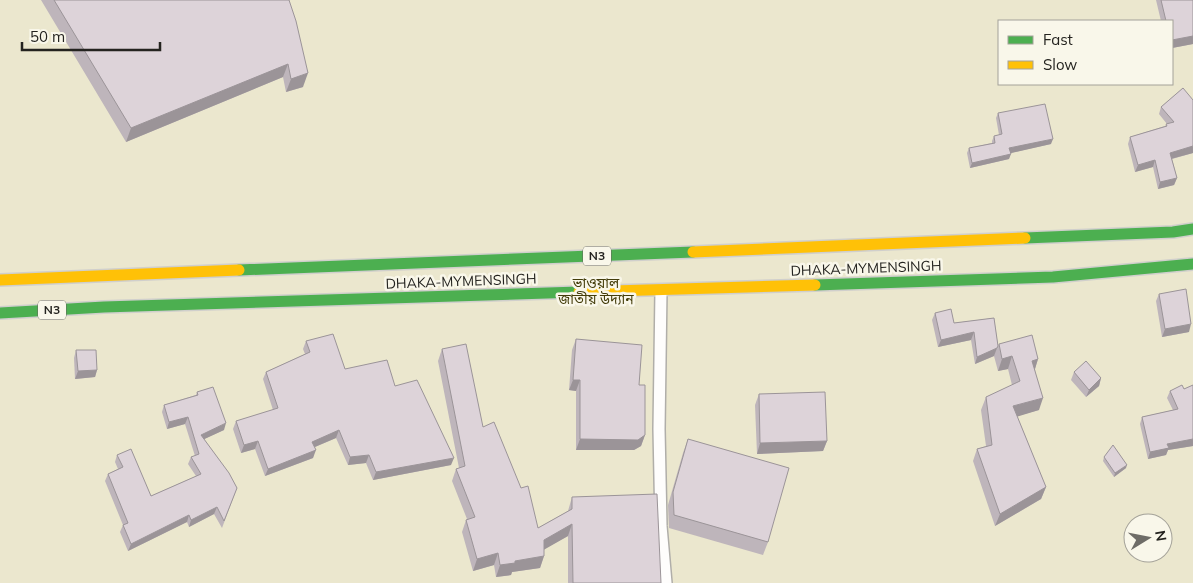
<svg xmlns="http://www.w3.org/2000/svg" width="1193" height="583" font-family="Mulish,'Noto Sans Bengali',sans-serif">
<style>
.green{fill:#ebe7ce;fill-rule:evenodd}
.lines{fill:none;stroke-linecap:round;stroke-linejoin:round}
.lane-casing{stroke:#b0aea9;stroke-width:14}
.fast-casing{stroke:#d0cfcc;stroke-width:14}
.slow-casing{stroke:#d0cfcc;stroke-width:14}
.lane{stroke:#fefdfc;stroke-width:11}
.fast{stroke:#4caf50;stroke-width:11}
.slow{stroke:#ffc107;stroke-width:11}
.wall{fill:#beb5bb}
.shaded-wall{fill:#9b9498}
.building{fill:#ddd3d9;stroke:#9b9498}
.labels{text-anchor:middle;stroke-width:5;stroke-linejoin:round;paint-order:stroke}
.shield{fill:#f9f7ea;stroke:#64635c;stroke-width:1}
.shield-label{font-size:12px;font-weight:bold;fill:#24231f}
.street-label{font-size:14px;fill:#24231f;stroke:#f9f7ea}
.park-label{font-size:14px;fill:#443d0b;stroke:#f9f7ea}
</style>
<rect width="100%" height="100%" fill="#f6f4ee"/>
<!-- green -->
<path class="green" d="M0,0H1193V583H0ZM999,21H1172V84H999ZM1133,523H1163V553H1133Z"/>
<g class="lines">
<!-- lane casing -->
<g class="lane-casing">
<polyline id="lane" points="661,290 659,429 661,526 666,583"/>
</g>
<!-- fast casing -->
<g class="fast-casing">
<g id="fast">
<polyline points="1025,238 1173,232 1193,229"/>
<polyline points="239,270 693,252"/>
<polyline points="815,285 1053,277 1193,264"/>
<polyline points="0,313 104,307 579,292"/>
</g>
</g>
<!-- slow casing -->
<g class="slow-casing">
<g id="slow">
<polyline points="693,252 1025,238"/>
<polyline points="0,280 239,270"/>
<polyline points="579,292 815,285"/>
</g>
</g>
<!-- lane -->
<use href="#lane" class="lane"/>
<!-- fast -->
<use href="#fast" class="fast"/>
<!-- slow -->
<use href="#slow" class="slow"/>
</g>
<!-- wall -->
<g class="wall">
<polygon points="41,0 289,0 303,87 286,92 283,77 126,142"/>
<polygon points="1156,0 1193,0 1193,44 1172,48 1172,21 1161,21"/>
<polygon points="1183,88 1193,153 1172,159 1177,178 1174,185 1158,189 1153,167 1135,172 1128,144 1130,137 1165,126 1167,124 1159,114 1161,107"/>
<polygon points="998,113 1051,144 1010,153 1009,159 970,168 967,153 969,148 992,143 992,141 994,136 999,135 996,118"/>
<polygon points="1159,294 1189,332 1162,337 1156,301"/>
<polygon points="935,313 954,323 994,318 998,346 999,344 1038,359 1035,369 1039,410 1017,416 1046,487 1041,499 995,526 973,461 977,449 986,446 981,410 986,397 1012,385 1008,369 998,371 994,356 975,364 971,340 938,347 932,320"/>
<polygon points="576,339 639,385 645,435 641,446 634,450 576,450 576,391 569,390 572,350"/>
<polygon points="306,341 345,369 395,386 451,465 373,480 366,463 348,465 336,438 315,447 313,458 265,476 255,449 241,453 233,429 236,421 273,410 263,379 266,372 305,354 303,349"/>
<polygon points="442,349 483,427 521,488 538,528 568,511 572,497 661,583 568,583 568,536 544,549 544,556 540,568 512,572 511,575 496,577 494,565 473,571 462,532 466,520 467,519 452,481 456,469 459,468 438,361"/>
<polygon points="76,350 97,370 95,377 75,379 74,358"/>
<polygon points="1074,372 1101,378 1099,386 1086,397 1071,380"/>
<polygon points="1193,385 1193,446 1168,450 1166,455 1148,459 1140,424 1142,417 1173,410 1167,398 1170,391 1184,389"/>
<polygon points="197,392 224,430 204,439 237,488 222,528 214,514 189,527 187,522 128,551 120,532 123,525 105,481 108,474 118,469 115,462 117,455 151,496 196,476 188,464 191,457 195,456 185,424 167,429 162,412 164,405 196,395"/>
<polygon points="759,394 827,441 823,451 757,454 755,405"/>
<polygon points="688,439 768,542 763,555 669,528 668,505 683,453"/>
<polygon points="1104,457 1126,468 1114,477 1103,461"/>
</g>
<!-- shaded-wall -->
<g class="shaded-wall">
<polygon points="1193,36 1193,44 1172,48 1172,40"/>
<polygon points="288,64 283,77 126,142 131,128"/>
<polygon points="308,73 303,87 286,92 291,79"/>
<polygon points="1053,139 1051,144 1007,154 1009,148"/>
<polygon points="1193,146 1193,153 1167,160 1170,153"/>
<polygon points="1011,154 1009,159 970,168 972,163"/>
<polygon points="1155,160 1153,167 1135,172 1138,165"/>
<polygon points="1177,178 1174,185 1158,189 1160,182"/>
<polygon points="1191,324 1189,332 1162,337 1165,329"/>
<polygon points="974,332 971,340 938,347 941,340"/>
<polygon points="997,348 994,356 975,364 977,357"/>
<polygon points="1012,356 1008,369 998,371 1002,359"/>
<polygon points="1038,359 1034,372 1032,361"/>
<polygon points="97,370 95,377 75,379 78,371"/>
<polygon points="1101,378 1099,386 1086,397 1089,390"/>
<polygon points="573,380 580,380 576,391 569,390"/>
<polygon points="1043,398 1039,410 1009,419 1013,406"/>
<polygon points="188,417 185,424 167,429 169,422"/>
<polygon points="226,423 224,430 198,442 201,435"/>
<polygon points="339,430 336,438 310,449 312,442"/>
<polygon points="645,435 641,446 634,450 576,450 580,439"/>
<polygon points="1193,439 1193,446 1168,450 1166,455 1148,459 1150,452 1167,444"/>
<polygon points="258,441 255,449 241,453 244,445"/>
<polygon points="827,441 823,451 757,454 760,443"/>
<polygon points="316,450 313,458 265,476 268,469"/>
<polygon points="369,455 366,463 348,465 350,457"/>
<polygon points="454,458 451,465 373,480 376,472"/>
<polygon points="1127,465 1126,468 1114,477 1115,473"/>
<polygon points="1046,487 1041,499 995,526 1000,514"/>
<polygon points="217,507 214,514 189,527 191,520"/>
<polygon points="189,515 187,522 128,551 131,544"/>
<polygon points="572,524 568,536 540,552 544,540"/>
<polygon points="498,553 494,565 473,571 477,559"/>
<polygon points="544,556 540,568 512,572 511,575 496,577 500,565 515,561"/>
</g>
<!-- building -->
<g class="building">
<polygon points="54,0 289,0 296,21 308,73 291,79 288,64 131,128"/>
<polygon points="1161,0 1193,0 1193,36 1172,40 1172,21 1166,21"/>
<polygon points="1183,88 1193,100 1193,146 1170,153 1177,178 1160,182 1155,160 1138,165 1130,137 1167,126 1166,124 1174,122 1161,107"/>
<polygon points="1045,104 1053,139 1009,148 1011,154 972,163 969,148 995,143 994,136 1002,134 998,113"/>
<polygon points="1186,289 1191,324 1165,329 1159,294"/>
<polygon points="951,309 954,323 994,318 998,346 997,348 977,357 974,332 941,340 935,313"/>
<polygon points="333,334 345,369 387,360 395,386 417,380 454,458 376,472 369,455 350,457 339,430 312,442 316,450 268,469 258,441 244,445 236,421 278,408 266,372 310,352 306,341"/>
<polygon points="1032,335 1038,359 1032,361 1043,398 1013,406 1046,487 1000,514 977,449 992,445 986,397 1020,381 1012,356 1002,359 999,344"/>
<polygon points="576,339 642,345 639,385 645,385 645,435 638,440 580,439 580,380 573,380"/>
<polygon points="466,344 483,427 494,422 521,488 528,486 538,528 572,509 572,497 657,494 661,583 573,583 572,524 544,540 544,556 515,561 515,563 500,565 498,553 477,559 466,520 475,517 456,469 465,466 442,349"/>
<polygon points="76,350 96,350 97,370 78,371"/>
<polygon points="1086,361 1101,378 1089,390 1074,372"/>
<polygon points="1182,385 1184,389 1193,385 1193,439 1167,444 1169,448 1150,452 1142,417 1178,409 1170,391"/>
<polygon points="213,387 226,423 201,435 229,473 237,488 224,521 217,507 191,520 189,515 131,544 123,525 128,523 108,474 123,467 117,455 131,449 151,496 201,474 191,457 199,454 188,417 169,422 164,405 198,395 197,392"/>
<polygon points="825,392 827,441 760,443 759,394"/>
<polygon points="688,439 789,468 768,542 674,515 673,492"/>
<polygon points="1113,445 1127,465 1115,473 1104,457"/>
</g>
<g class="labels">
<!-- shield labels -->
<g class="shield">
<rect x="583" y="246.5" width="28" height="19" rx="4"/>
<rect x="38" y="300.5" width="28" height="19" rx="4"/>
</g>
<g class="shield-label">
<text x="597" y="260">N3</text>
<text x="52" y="314">N3</text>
</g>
<!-- street labels -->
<g class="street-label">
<text transform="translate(866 268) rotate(-2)" y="5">DHAKA-MYMENSINGH</text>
<text transform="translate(461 281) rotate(-2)" y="5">DHAKA-MYMENSINGH</text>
</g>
<!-- park labels -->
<g class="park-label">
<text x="596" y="288">ভাওয়াল<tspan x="596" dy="16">জাতীয় উদ্যান</tspan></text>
</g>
</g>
<!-- legend -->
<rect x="998" y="20" width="175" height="65" fill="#f9f7ea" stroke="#a4a299"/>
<rect x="1008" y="36" width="25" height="8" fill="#4caf50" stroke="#a4a299"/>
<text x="1043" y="45" font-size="15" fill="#24231f">Fast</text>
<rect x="1008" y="61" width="25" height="8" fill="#ffc107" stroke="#a4a299"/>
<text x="1043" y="70" font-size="15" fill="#24231f">Slow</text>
<!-- north arrow -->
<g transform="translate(1148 538) rotate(80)"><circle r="24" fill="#f9f7ea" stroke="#a4a299"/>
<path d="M0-4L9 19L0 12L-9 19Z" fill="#6e6c67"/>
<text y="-8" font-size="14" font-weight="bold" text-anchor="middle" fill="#24231f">N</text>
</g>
<!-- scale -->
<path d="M22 42v8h138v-8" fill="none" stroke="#24231f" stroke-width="2.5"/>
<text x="30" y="42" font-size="15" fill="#24231f" stroke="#f9f7ea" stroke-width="4" paint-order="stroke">50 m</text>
</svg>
